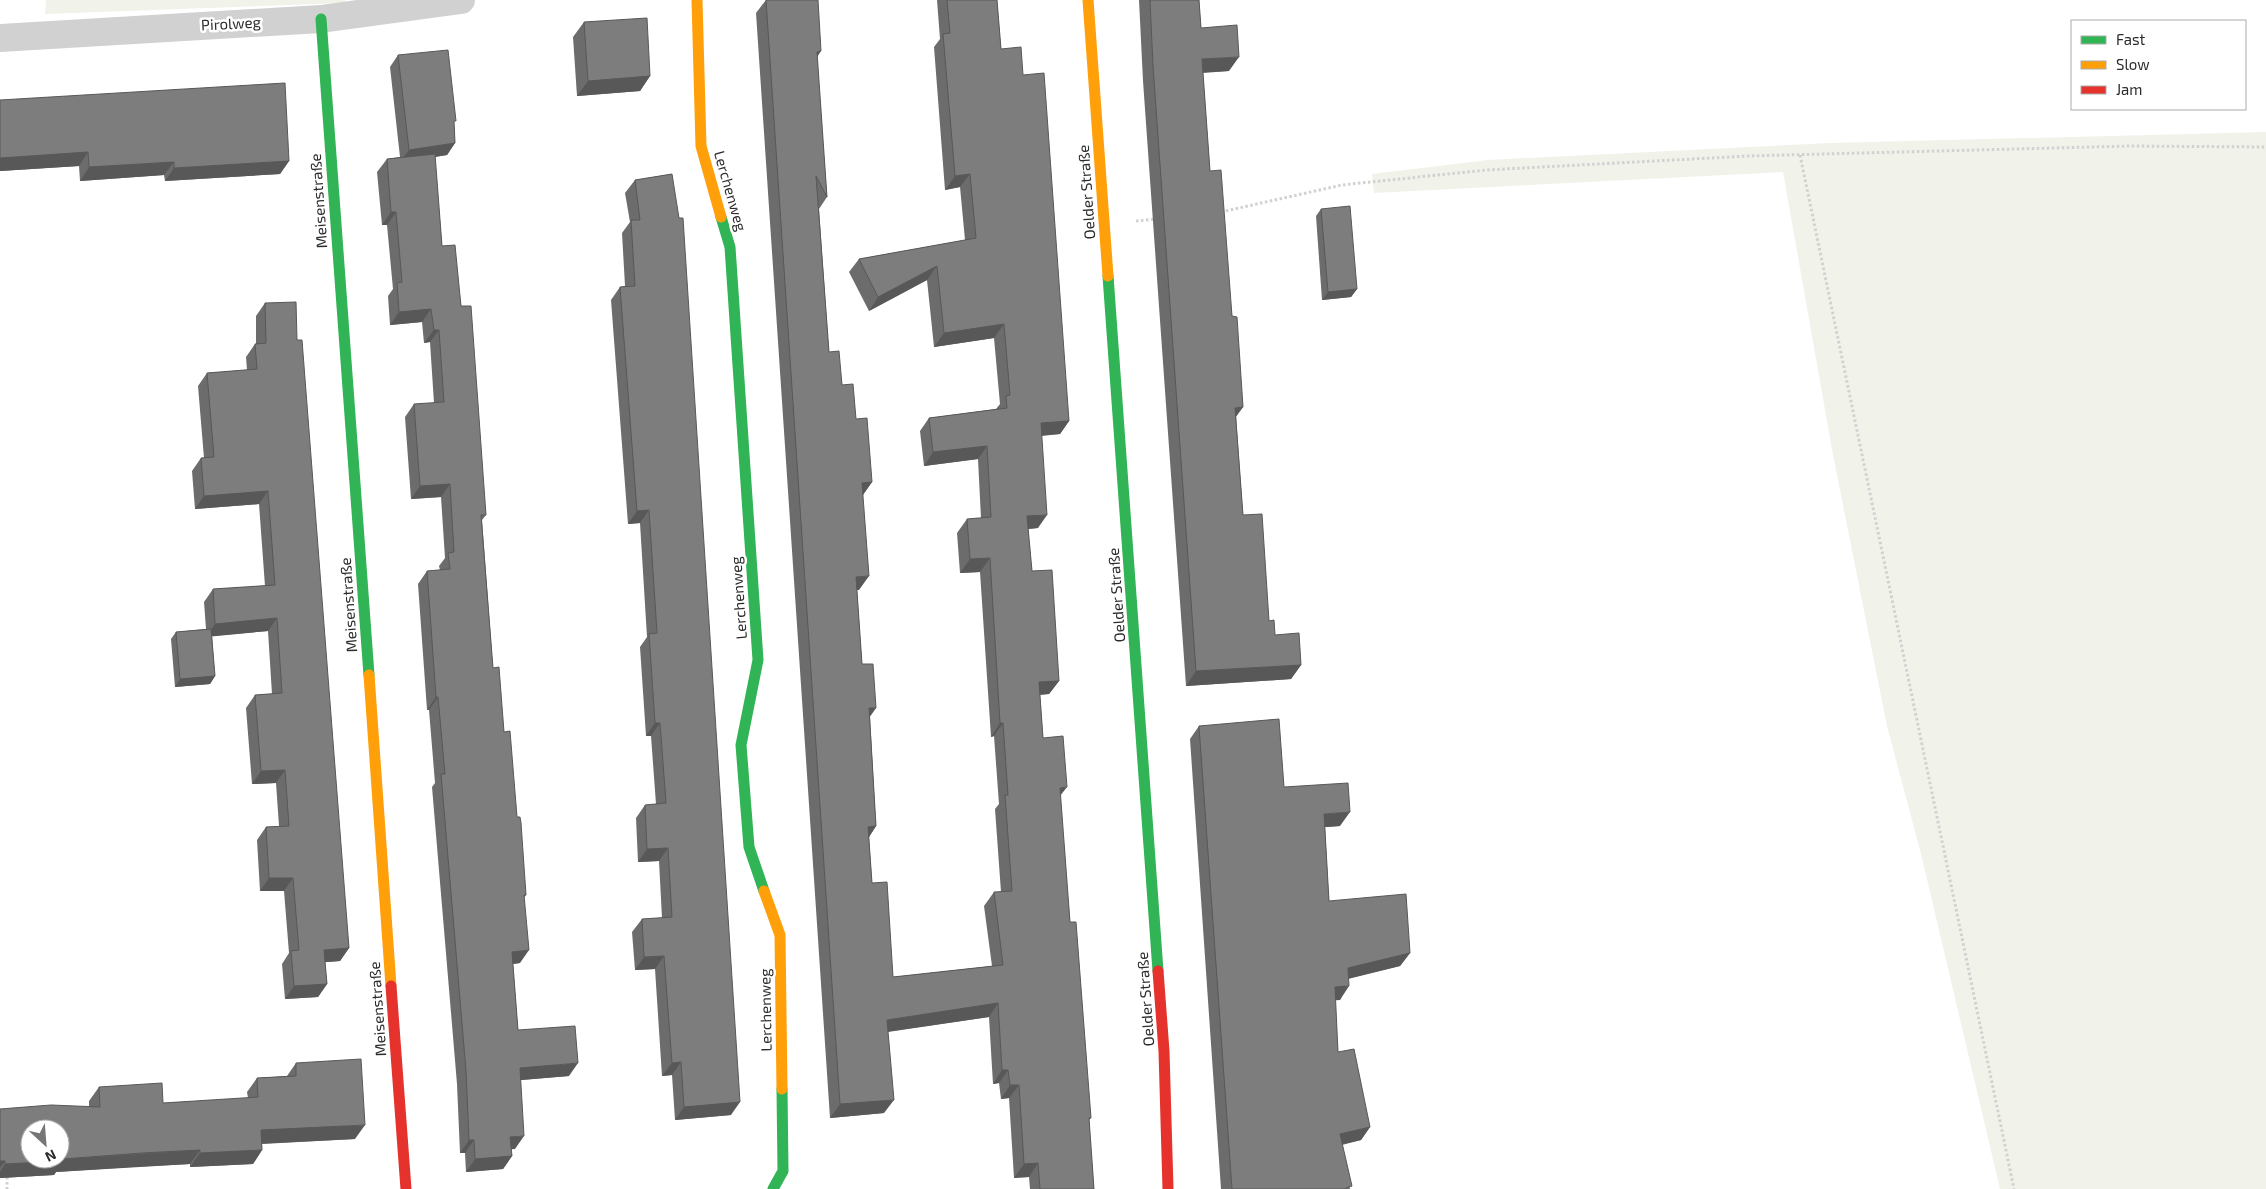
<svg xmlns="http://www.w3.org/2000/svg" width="2266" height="1189" font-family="'Exo 2',sans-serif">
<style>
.green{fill:#f1f3ea}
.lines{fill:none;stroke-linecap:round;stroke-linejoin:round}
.path{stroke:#d1d1d1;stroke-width:3;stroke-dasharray:2.5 2.5;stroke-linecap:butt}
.street{stroke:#d1d1d1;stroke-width:28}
.fast{stroke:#30b455;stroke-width:11}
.slow{stroke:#ff9f0a;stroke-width:11}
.jam{stroke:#e5322d;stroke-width:11}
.wall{fill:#6c6c6c}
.shaded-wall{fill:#585858}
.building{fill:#7d7d7d;stroke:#585858;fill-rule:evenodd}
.labels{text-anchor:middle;stroke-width:5;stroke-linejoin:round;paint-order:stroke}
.street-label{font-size:15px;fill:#2c2c2c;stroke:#fff}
</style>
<rect width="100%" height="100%" fill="#fff"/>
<!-- green -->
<g class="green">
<polygon points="46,0 345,0 345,3 45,14"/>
<polygon points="2266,132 2266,1189 2000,1189 1922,858 1887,726 1833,455 1783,172 1374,193 1372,174 1488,160 1830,143"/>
</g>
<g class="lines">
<!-- path -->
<g class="path">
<polyline points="1800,155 2014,1189"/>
<polyline points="1221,212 1342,185 1486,170 1748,156 2129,146 2266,147"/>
<polyline points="1136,221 1155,219"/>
<polyline points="7,1177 7,1189"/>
</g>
<!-- street -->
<polyline class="street" points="0,38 321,19 461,0"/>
<!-- fast -->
<g class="fast">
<polyline points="321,19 369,675"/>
<polyline points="721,217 730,247 758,660 741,745 749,847 764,891"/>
<polyline points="1108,276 1158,971"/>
<polyline points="773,1189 783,1171 782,1089"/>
</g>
<!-- slow -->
<g class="slow">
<polyline points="697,0 701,146 721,217"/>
<polyline points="1088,0 1108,276"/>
<polyline points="369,675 391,986"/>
<polyline points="764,891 780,935 782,1089"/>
</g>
<!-- jam -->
<g class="jam">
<polyline points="1158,971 1164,1051 1168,1189"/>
<polyline points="391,986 406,1189"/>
</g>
</g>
<!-- wall -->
<g class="wall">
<polygon points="766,0 817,57 827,197 819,209 829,352 856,419 872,482 863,495 859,590 857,590 862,664 870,717 876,826 869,837 872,883 893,977 992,966 984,906 994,892 1001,892 995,809 999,804 994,736 991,737 980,572 960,573 957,533 967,519 981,518 978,459 924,466 920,431 929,418 996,409 1000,404 994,338 934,347 927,280 869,311 849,272 859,259 965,240 960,187 945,190 934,47 940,39 937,0 997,0 1001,49 1023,75 1069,421 1060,434 1042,436 1038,528 1028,529 1032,571 1059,681 1049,694 1040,695 1043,738 1060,796 1070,922 1091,1118 1089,1120 1094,1189 1030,1189 1029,1177 1014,1178 1009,1098 1001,1099 999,1083 993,1084 989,1017 888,1032 884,1113 830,1118 756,13"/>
<polygon points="1139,0 1199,0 1201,28 1229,71 1203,73 1210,171 1232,316 1243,407 1236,416 1243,515 1269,621 1275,635 1301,665 1291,679 1186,686 1143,81"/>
<polygon points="584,22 650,76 640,91 577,96 573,37"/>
<polygon points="398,55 454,124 455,143 447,155 435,157 442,246 461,306 486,515 482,520 493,668 504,732 517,817 526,895 524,898 520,963 513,964 518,1030 569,1076 520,1080 515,1149 511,1149 512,1156 503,1169 466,1172 465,1153 460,1153 457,1084 432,787 435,783 429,710 427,710 418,584 427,571 440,570 439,566 445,558 441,497 411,499 405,417 414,404 434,403 430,342 424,343 422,322 390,325 388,296 393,289 387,225 382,225 377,172 387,159 400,157 390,67"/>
<polygon points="0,100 289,161 280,174 165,181 164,175 80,181 79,166 0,171"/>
<polygon points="672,174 731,1115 675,1120 672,1075 662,1076 655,969 635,970 632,932 642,919 662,918 659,861 638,862 636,818 645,805 656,804 651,736 646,736 640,647 647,637 640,523 628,524 611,300 620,287 625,286 622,233 630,222 625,193 635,180"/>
<polygon points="1321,209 1357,289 1351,297 1322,300 1316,216"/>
<polygon points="265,303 297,340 349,948 340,961 325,962 327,984 318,997 285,999 282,964 289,953 284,891 260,891 257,840 266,827 279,826 276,783 252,784 246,708 255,695 272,694 268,631 212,636 215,676 210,684 175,687 171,639 176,632 206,629 204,602 213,589 265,586 259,504 195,509 192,471 201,458 204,458 198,386 207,373 247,370 246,357 255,344 256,344 256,316"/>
<polygon points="1199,726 1284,787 1340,826 1325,827 1329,901 1410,953 1400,966 1348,979 1340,1000 1335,1000 1338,1052 1370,1127 1361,1140 1342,1145 1350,1189 1221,1189 1190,739"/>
<polygon points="296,1063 355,1139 262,1144 262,1150 253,1164 190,1167 190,1164 132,1167 56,1172 54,1175 0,1178 0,1109 89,1107 89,1101 99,1087 163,1103 248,1098 247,1092 257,1078 287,1076"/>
</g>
<!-- shaded-wall -->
<g class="shaded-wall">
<polygon points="821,51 812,65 817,52"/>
<polygon points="1239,57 1229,71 1192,73 1202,59"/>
<polygon points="650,76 640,91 577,96 588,81"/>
<polygon points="455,143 447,155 400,162 409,150"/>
<polygon points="88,152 79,166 0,171 0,158"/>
<polygon points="289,161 280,174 165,181 174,168"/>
<polygon points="174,162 164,175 80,181 89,167"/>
<polygon points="970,174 960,187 945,190 955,176"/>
<polygon points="391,212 396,212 387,225 382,225"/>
<polygon points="937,266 927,280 869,311 878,297"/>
<polygon points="1357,289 1351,297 1322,300 1328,292"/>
<polygon points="431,309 422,322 390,325 399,312"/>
<polygon points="1004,324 994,338 934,347 944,333"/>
<polygon points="434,330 439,330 430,342 424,343"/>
<polygon points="1243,407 1233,421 1235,408"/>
<polygon points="1069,421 1060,434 1032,436 1041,423"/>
<polygon points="987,446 978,459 924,466 933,452"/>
<polygon points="872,482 862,496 862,483"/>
<polygon points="450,484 441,497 411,499 420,486"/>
<polygon points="268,491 259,504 195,509 204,496"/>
<polygon points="649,510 640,523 628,524 637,511"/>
<polygon points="1047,515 1038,528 1017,530 1027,516"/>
<polygon points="990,558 980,572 960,573 970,559"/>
<polygon points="869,576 859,590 847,591 856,577"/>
<polygon points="277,618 268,631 206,637 215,624"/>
<polygon points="1301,665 1291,679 1186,686 1196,671"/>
<polygon points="215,676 210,684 175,687 180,679"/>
<polygon points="1059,681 1049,694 1030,695 1039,682"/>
<polygon points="436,697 438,697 429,710 427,710"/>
<polygon points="869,708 876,708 867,721"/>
<polygon points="655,723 660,723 651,736 646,736"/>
<polygon points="1000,723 1003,723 994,736 991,737"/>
<polygon points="285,770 276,783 252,784 261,771"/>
<polygon points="1067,787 1057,800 1060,788"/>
<polygon points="1350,812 1340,826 1314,828 1324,814"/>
<polygon points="876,826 867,840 868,827"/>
<polygon points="668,848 659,861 638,862 647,849"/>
<polygon points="269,878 293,878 284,891 260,891"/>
<polygon points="349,948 340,961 315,963 324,950"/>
<polygon points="529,950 520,963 503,965 512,952"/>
<polygon points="1410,953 1400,966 1338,981 1348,968"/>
<polygon points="664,956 655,969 635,970 644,957"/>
<polygon points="327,984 318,997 285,999 294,986"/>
<polygon points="1349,986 1340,1000 1325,1001 1335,987"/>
<polygon points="998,1003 989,1017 878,1033 887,1020"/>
<polygon points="681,1062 672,1075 662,1076 672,1063"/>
<polygon points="578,1063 569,1076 510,1081 520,1068"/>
<polygon points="1002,1070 1008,1070 999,1083 993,1084"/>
<polygon points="1010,1085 1019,1085 1009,1098 1001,1099"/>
<polygon points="894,1100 884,1113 830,1118 840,1104"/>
<polygon points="740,1102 731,1115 675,1120 684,1107"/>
<polygon points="365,1125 355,1139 252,1144 261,1130"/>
<polygon points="1370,1127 1361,1140 1330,1147 1340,1134"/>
<polygon points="524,1136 515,1149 501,1150 510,1137"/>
<polygon points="469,1140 474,1140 465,1153 460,1153"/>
<polygon points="200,1150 190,1164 56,1172 54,1175 0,1178 0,1172 5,1164 63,1159"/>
<polygon points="262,1150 253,1164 190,1167 200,1153"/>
<polygon points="512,1156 503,1169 466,1172 475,1159"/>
<polygon points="0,1161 5,1161 0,1168"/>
<polygon points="1038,1163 1029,1177 1014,1178 1024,1164"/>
</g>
<!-- building -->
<g class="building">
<polygon points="766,0 818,0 821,51 817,52 827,197 816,176 829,352 839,351 842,385 853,384 856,419 867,418 872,482 862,483 869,576 856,577 862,664 873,664 876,708 869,708 876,826 868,827 872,883 887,882 893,977 1003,965 994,892 1012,891 1005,795 1008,795 1003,723 1000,723 990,558 970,559 967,519 991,517 987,446 933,452 929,418 1007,408 1006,396 1010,395 1004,324 944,333 937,266 878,297 859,259 976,238 970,174 955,176 943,34 950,33 947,0 997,0 1001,49 1021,47 1023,75 1044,73 1069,421 1041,423 1047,515 1027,516 1032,571 1052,570 1059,681 1039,682 1043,738 1063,736 1067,787 1060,788 1070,922 1076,922 1091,1118 1089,1118 1094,1189 1040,1189 1038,1163 1024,1164 1019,1085 1010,1085 1008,1070 1002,1070 998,1003 887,1020 894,1100 840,1104"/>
<polygon points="1150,0 1199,0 1201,28 1237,25 1239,57 1202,59 1210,171 1221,170 1232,316 1237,317 1243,407 1235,408 1243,515 1262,514 1269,621 1274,620 1275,635 1299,633 1301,665 1196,671 1153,66"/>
<polygon points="647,18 650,76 588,81 584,22"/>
<polygon points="448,50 456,121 454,121 455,143 409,150 398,55"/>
<polygon points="285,83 289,161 174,168 174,162 89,167 88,152 0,158 0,100"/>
<polygon points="435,154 442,246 455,245 461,306 471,306 486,515 481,515 493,668 499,667 504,732 510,731 517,817 520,817 521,823 526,895 524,895 529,950 512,952 518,1030 575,1026 578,1063 520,1068 524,1136 510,1137 512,1156 475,1159 474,1140 469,1140 466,1071 441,774 445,774 438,697 436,697 427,571 450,569 448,553 454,552 450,484 420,486 414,404 444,402 439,330 434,330 431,309 399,312 397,283 402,282 396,212 391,212 387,159"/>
<polygon points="672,174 679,218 683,218 740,1102 684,1107 681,1062 672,1063 664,956 644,957 642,919 672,917 668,848 647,849 645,805 666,803 660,723 655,723 649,634 657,633 649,510 637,511 620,287 635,286 631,220 640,220 635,180"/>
<polygon points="1350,206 1357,289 1328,292 1321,209"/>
<polygon points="296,302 297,340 302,340 349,948 324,950 327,984 294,986 291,951 299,950 293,878 269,878 266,827 289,826 285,770 261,771 255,695 282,693 277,618 215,624 213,589 275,585 268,491 204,496 201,458 214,457 207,373 257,369 255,344 266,343 265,303"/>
<polygon points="211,629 215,676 180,679 176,632"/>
<polygon points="1279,719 1284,787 1348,783 1350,812 1324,814 1329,901 1406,894 1410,953 1348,968 1349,986 1335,987 1338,1052 1354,1049 1370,1127 1340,1134 1352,1186 1346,1188 1346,1189 1232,1189 1199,726"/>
<path d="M361,1059L365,1125L261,1130L262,1150L200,1153V1150L142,1153L63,1159L64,1161L5,1164V1161H0V1109L51,1105L100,1107L99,1087L162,1083L163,1103L258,1097L257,1078L296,1076V1063ZM30,1129H60V1159H30Z"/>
</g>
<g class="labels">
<!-- street labels -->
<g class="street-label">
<text transform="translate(231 24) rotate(-3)" y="5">Pirolweg</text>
<text transform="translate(730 191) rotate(74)" y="5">Lerchenweg</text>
<text transform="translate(1087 192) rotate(-94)" y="5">Oelder Straße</text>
<text transform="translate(319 201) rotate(-94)" y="5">Meisenstraße</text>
<text transform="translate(1117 595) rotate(-94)" y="5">Oelder Straße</text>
<text transform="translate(739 598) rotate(-94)" y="5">Lerchenweg</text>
<text transform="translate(349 605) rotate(-94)" y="5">Meisenstraße</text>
<text transform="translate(1146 999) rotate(-94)" y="5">Oelder Straße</text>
<text transform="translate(378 1009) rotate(-94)" y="5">Meisenstraße</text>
<text transform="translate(766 1010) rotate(-91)" y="5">Lerchenweg</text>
</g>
</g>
<!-- legend -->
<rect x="2071" y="20" width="175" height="90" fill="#ffffff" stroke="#ababab"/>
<rect x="2081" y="36" width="25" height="8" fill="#30b455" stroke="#ababab"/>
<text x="2116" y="45" font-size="15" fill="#2c2c2c">Fast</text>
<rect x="2081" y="61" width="25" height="8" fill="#ff9f0a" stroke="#ababab"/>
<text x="2116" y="70" font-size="15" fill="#2c2c2c">Slow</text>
<rect x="2081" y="86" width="25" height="8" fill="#e5322d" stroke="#ababab"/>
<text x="2116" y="95" font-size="15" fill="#2c2c2c">Jam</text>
<!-- north arrow -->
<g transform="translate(45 1144) rotate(154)"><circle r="24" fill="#ffffff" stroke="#ababab"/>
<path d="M0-4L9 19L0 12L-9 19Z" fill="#767676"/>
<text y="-8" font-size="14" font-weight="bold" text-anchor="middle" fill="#2c2c2c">N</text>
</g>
</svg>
